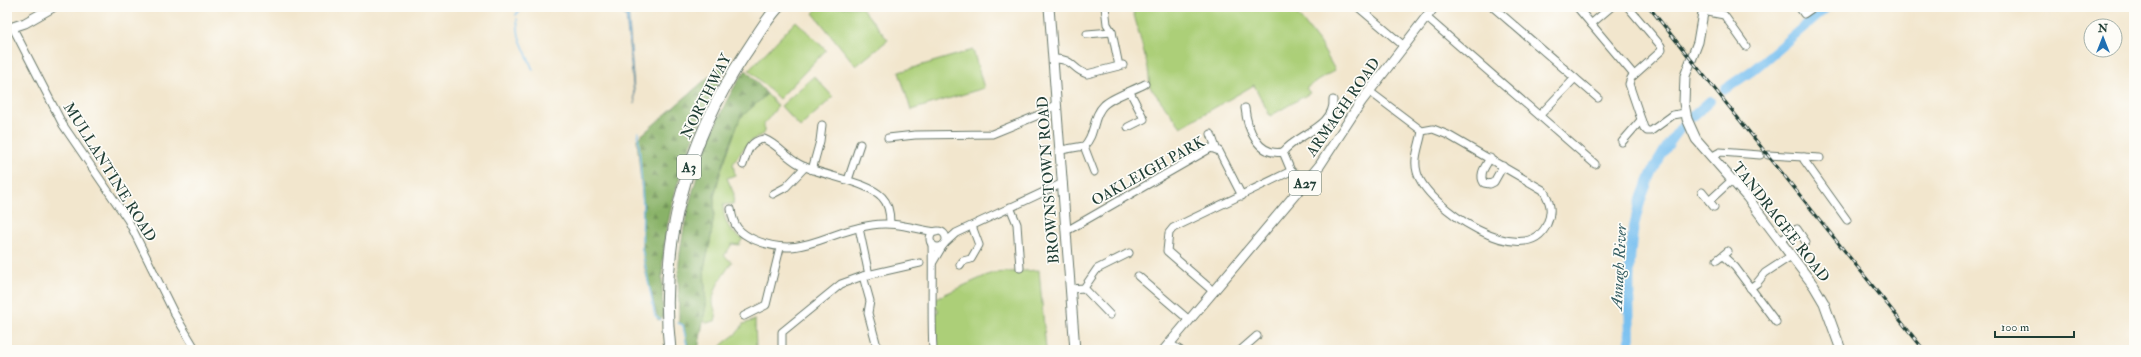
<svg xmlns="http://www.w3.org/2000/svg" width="2141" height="357" font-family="'IM FELL Double Pica',serif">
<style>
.green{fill:#accf78;stroke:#668656}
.forest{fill:url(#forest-firs);stroke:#54784e}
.water{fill:url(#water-rules);stroke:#4c7e92}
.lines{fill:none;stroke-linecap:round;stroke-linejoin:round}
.stream{stroke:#78c0f0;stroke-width:1.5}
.river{stroke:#78c0f0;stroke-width:10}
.minor-casing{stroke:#69786a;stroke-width:9}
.major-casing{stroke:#69786a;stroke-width:11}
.highway-casing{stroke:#69786a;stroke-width:13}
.minor{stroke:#fff;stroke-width:7}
.major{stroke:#fff;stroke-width:9}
.highway{stroke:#fff;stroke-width:11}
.rail-casing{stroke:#1f3d34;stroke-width:3}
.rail{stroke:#fdfcf7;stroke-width:1.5;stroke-dasharray:4.5;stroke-linecap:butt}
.labels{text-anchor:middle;stroke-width:3.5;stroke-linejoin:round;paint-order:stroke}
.shield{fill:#fdfcf7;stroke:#62766e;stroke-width:1}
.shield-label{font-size:14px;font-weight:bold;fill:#1f3d34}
.street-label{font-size:15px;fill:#1f3d34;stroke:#fdfcf7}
.water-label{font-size:16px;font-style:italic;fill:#355e63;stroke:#fdfcf7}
</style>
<defs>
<pattern id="forest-firs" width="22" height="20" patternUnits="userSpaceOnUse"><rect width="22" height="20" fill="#89b268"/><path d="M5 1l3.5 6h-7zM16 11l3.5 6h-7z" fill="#6f9256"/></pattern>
<pattern id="water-rules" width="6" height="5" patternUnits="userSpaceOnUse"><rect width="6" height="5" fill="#78c0f0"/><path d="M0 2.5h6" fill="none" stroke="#629dc3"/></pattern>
</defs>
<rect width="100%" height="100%" fill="#fdfcf7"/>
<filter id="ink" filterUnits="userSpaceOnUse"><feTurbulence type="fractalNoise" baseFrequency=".025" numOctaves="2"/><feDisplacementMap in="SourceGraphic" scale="8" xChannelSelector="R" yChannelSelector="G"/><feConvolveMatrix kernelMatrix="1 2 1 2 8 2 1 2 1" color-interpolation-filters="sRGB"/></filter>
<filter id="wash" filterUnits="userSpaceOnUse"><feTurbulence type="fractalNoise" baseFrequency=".012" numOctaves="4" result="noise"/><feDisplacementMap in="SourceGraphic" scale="16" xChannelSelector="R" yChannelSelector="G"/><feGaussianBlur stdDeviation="0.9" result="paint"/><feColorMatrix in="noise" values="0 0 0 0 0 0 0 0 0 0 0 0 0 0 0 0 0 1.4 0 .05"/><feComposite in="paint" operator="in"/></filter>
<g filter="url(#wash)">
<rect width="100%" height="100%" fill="#f2e6cd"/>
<!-- green -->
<g class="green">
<polygon points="819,7 861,7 888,40 856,66 813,13"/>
<polygon points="1132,7 1292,7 1319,42 1335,70 1306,88 1310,93 1270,116 1254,85 1181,127 1150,87 1148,68"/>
<polygon points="796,21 826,50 779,99 749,70"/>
<polygon points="973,50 984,88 911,110 899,72"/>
<polygon points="814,76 833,97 800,127 781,106"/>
<path d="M767,94L778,106L764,124V134C748,140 742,150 733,164L735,175L727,178L734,194L733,204L723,205C724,219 728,233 743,238L739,245L732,244L724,256L732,262C725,273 712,288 713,303C714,310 718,314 715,321L707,323L703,320L706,305L704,268L710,243L714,214V197L721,170L740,118Z"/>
<polygon points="1039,270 1046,350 936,350 934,314 938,312 938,309 934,307 934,299 992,273"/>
<path d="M755,320L756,350H718C724,339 739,336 743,324Z"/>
</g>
<!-- forest -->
<g class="forest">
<path d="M719,68H726C693,130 663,207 662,279C662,292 663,305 663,318L658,320L645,269L642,249L643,205L637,139Z"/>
<path d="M746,70L767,94L740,118L721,170L714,196V214L710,243L704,268L706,305L698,350H688L683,325L679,323C679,299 677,276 680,253C686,202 714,110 746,70Z"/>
</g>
<!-- water -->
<polygon class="water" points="626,7 628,7 635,104 626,16 624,15"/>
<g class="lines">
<!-- stream -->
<g class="stream">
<polyline points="516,15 519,11 535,7"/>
<polyline points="517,19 519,37 533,70"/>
<polyline points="638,132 643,205 642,249 655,316 661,320"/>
<polyline points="678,323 683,325 688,350"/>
</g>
<!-- river -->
<g class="river">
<polyline points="1725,89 1753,70 1827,7"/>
<polyline points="1692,117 1710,101"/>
<path d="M1630,350C1629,259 1622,201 1682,126"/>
</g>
</g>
</g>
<g filter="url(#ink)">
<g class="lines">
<!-- minor casing -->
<g class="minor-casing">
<g id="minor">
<polyline points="1105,7 1107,24 1112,32 1119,66"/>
<polyline points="1358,7 1404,46"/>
<polyline points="1493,7 1598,98"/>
<polyline points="1577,7 1634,75"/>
<polyline points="1628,7 1661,46 1662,50 1631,78 1629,84 1644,128 1647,131 1651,131 1673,115 1685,113"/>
<polyline points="1799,7 1804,14 1814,7"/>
<polyline points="1703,11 1724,15 1746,46"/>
<polyline points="1426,17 1595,164"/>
<polyline points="1591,24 1611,7"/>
<polyline points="13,28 63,125 128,220 174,313 196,350"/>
<polyline points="1087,34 1112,32"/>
<path d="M1053,59C1074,58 1072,70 1087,74L1123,65"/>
<path d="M1369,91L1422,131L1433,129L1448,135L1543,190C1550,201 1553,211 1547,224C1526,273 1426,207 1417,172C1413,158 1420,145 1422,131"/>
<path d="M1245,108C1247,128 1258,157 1283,152"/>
<polyline points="1540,115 1575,78"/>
<polyline points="1128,127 1144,119 1130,92"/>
<polyline points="1211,134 1216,148"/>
<polyline points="888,138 915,135 992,134 1041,114 1056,104"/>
<polyline points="1622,142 1641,120"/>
<polyline points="1084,146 1094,172"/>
<path d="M1061,150L1084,146C1096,135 1092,116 1104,105C1112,97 1134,90 1145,84"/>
<polyline points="1768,155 1820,158"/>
<polyline points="1711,157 1720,152 1760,155"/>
<polyline points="1804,157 1804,160 1847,220"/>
<path d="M1490,158C1486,166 1478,174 1484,183L1490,184L1494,182L1503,166"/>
<path d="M743,165C747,152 749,141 764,139C777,144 786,157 799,164C821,176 867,181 882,197C889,204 890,214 890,223"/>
<polyline points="812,170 820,141 822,125"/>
<path d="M1291,171L1283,152C1297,134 1335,127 1333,100"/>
<polyline points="848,180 860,144"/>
<polyline points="1702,192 1714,207"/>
<polyline points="773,194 786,187 805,167"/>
<polyline points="1709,201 1732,180"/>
<polyline points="1010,207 1017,224 1020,268"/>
<path d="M731,209C733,226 739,233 755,240C802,260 827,231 872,225C895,221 914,229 936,232"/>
<polyline points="859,228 869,275"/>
<polyline points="1066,229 1070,229 1211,148 1219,151 1242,196"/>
<circle cx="938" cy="239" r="8"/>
<polyline points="1780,241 1797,229 1806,242"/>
<polyline points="945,243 956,233 1063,183"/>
<path d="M932,244C933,279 931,314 933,350"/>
<polyline points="1723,256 1735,267 1776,322"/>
<polyline points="1717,260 1728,251"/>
<polyline points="933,262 943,245"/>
<polyline points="960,265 963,261 971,259 979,245 972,226"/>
<polyline points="863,276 870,301 868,313 878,350"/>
<polyline points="1138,276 1189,320"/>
<polyline points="1084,288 1110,315"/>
<polyline points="1750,288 1757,283 1765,273 1791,256"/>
<polyline points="1070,289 1084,288 1097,269 1129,253"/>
<polyline points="1214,292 1167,251 1169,233 1173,228 1291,171 1307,181"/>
<polyline points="744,316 766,305 780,248"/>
<polyline points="1170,344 1180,350"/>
<polyline points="782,346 782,332 841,284 863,276 920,263"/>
<polyline points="1241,350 1257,336"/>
</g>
</g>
<!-- major casing -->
<g class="major-casing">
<g id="major">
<polyline points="1049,7 1075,350"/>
<polyline points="1704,7 1698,42 1685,76 1684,103 1687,119 1696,139 1747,197 1814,286 1824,303 1841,350"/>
<polyline points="7,29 25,23 53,7"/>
<polyline points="1164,350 1320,165 1361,102 1434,7"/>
</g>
</g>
<!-- highway casing -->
<g class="highway-casing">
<path id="highway" d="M670,350C658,245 687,141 745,54C756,38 765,21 778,7"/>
</g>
<!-- minor -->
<use href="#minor" class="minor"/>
<!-- major -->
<use href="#major" class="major"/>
<!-- highway -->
<use href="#highway" class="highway"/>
<!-- rail casing -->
<g class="rail-casing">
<polyline id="rail" points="1649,7 1924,350"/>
</g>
<!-- rail -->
<use href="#rail" class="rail"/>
</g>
</g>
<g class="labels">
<!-- shield labels -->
<g class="shield">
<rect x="677" y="155" width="24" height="24" rx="3"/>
<rect x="1289" y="171" width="32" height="24" rx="3"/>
</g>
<g class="shield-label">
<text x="689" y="172">A3</text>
<text x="1305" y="188">A27</text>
</g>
<!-- street labels -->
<g class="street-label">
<text transform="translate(706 96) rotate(-63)" y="5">NORTHWAY</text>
<text transform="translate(1343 107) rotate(-55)" y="5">ARMAGH ROAD</text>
<text transform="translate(1148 171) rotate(-29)" y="5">OAKLEIGH PARK</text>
<text transform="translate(110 172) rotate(58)" y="5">MULLANTINE ROAD</text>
<text transform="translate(1048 180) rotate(-94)" y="5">BROWNSTOWN ROAD</text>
<text transform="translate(1781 222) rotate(52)" y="5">TANDRAGEE ROAD</text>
</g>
<!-- water labels -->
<g class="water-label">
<text transform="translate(1618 267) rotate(-87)" y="6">Annagh River</text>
</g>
</g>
<!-- margin -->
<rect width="2141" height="357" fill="none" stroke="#fdfcf7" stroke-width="24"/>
<!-- north arrow -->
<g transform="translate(2103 38)"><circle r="19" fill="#fdfcf7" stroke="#a4b0a9"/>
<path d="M0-3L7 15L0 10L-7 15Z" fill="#1f6fb2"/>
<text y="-6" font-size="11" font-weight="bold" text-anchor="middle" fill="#1f3d34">N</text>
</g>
<!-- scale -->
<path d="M1995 331v6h79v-6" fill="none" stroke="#1f3d34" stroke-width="2"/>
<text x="2001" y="331" font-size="12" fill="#1f3d34" stroke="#fdfcf7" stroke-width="3" paint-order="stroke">100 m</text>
</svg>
